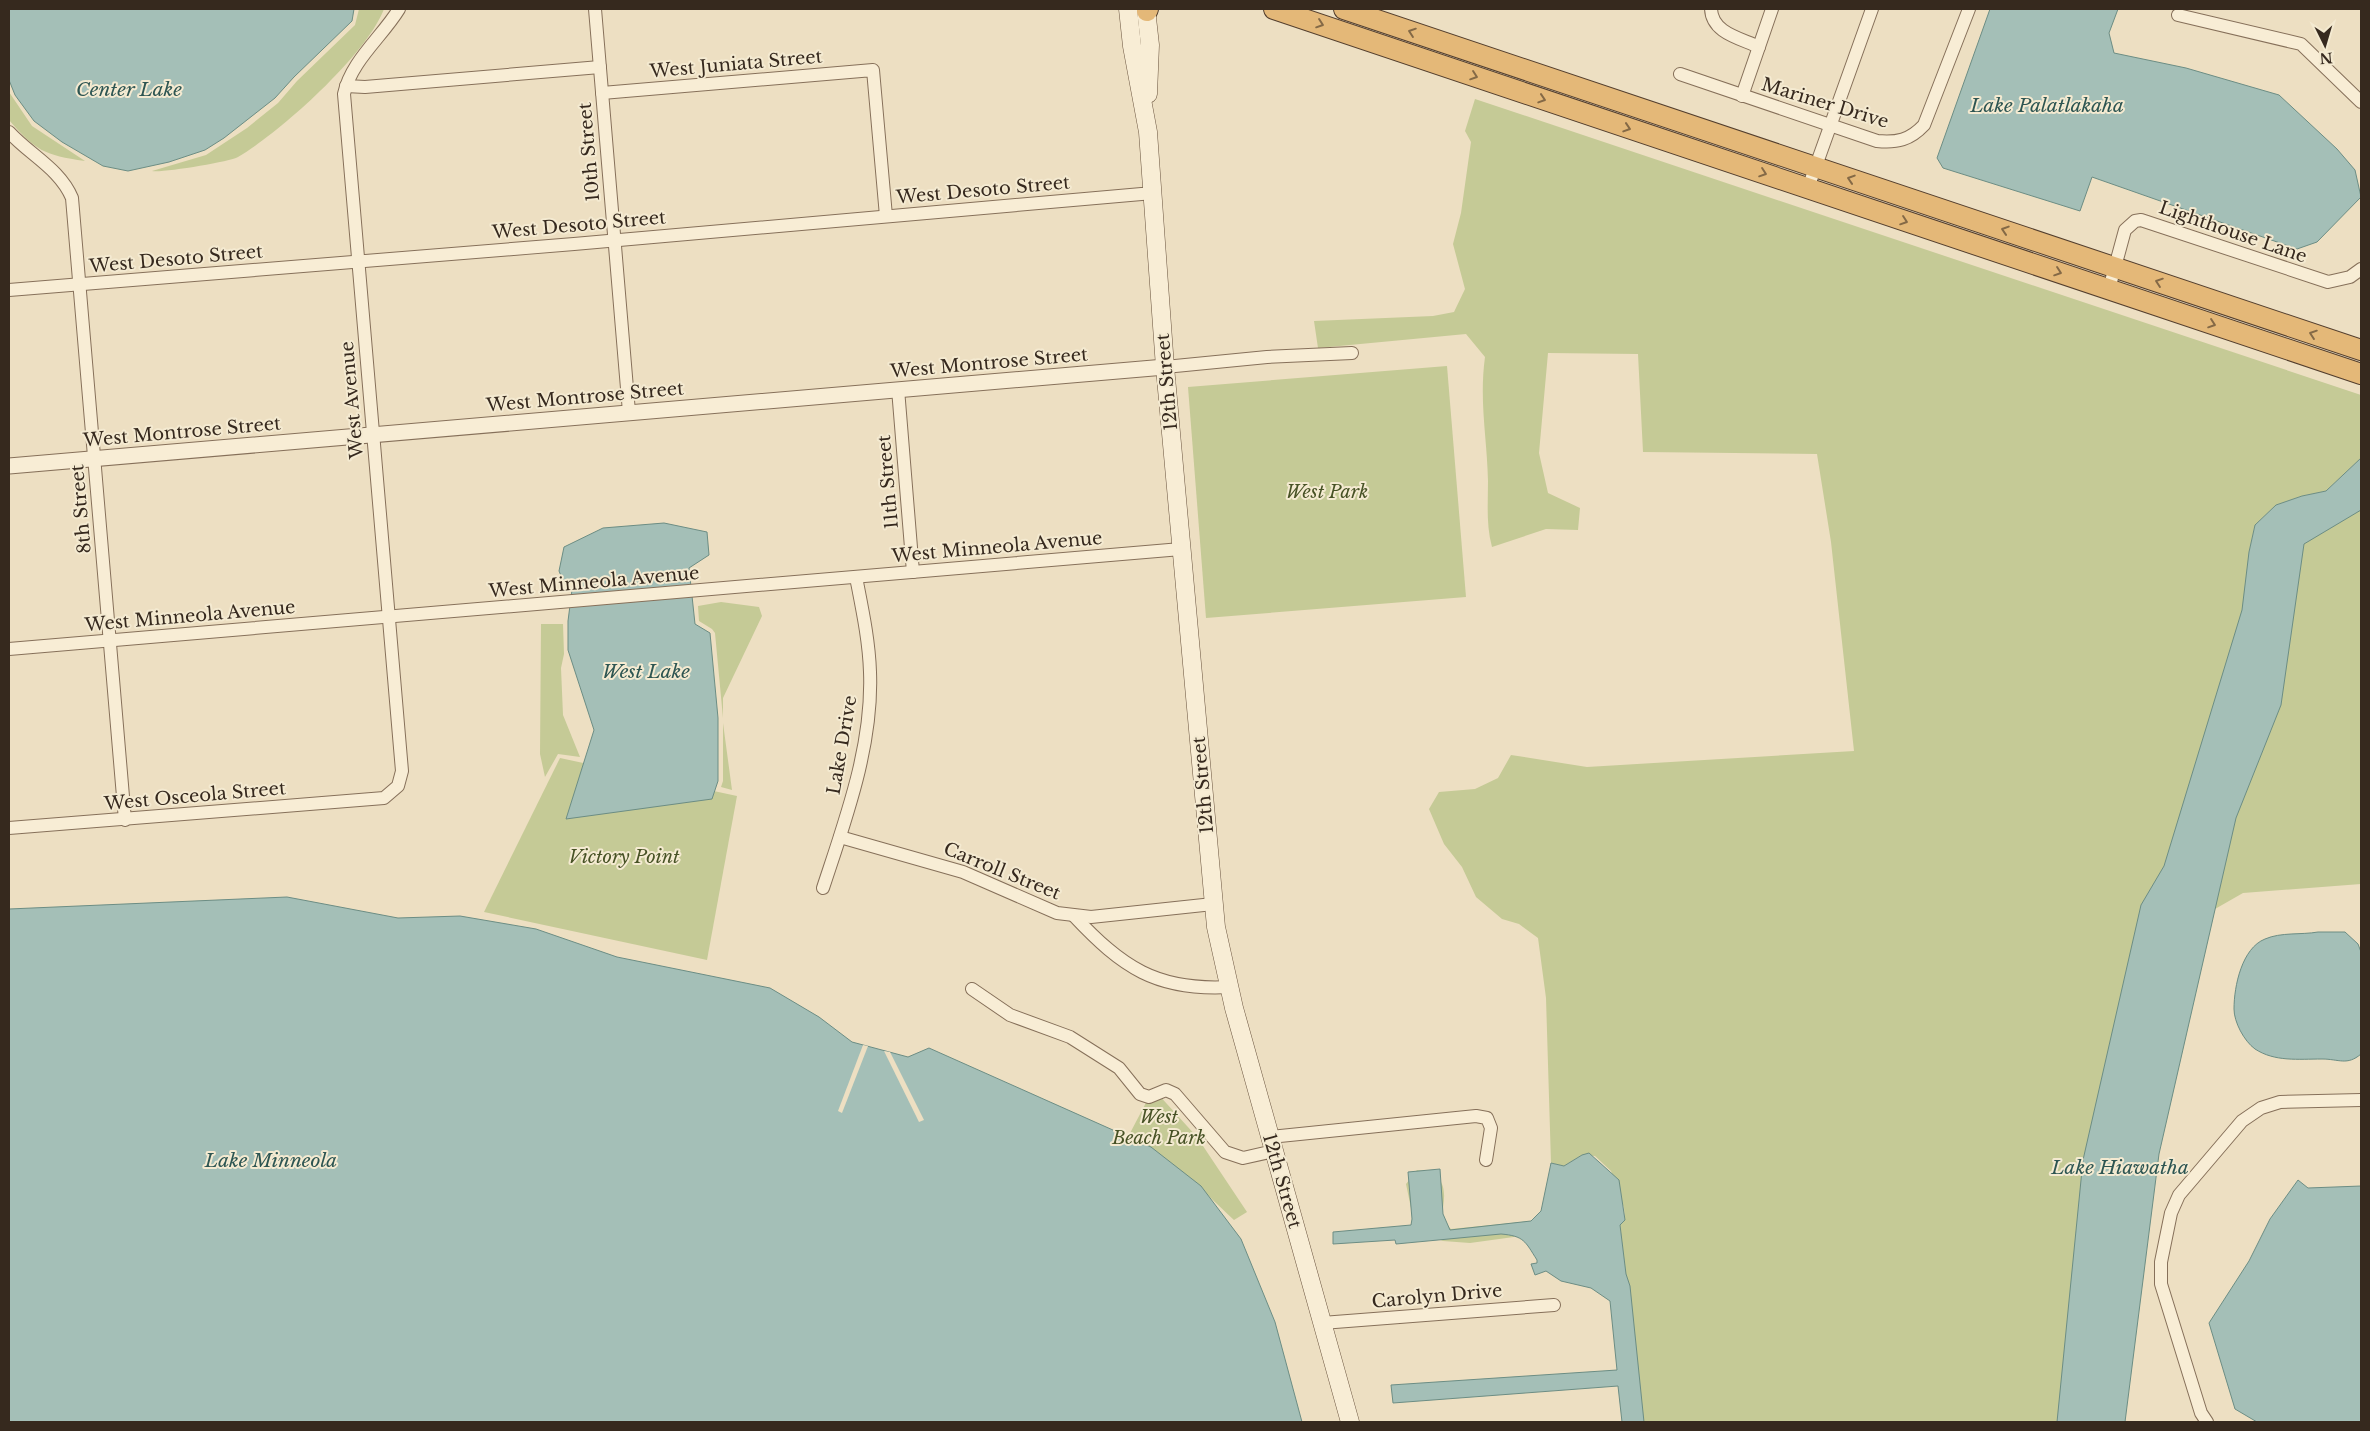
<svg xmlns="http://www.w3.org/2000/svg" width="2370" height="1431" font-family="'Libre Baskerville',serif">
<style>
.green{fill:#c5ca96}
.water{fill:#a4bfb7;stroke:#6c8d84}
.pier{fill:#eddfc2}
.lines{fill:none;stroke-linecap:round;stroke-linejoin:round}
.minor-casing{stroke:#86705a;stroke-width:14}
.tertiary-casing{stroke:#86705a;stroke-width:17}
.secondary-casing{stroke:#68523d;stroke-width:19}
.trunk-casing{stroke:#543f2e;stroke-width:22}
.minor{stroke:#f8edd5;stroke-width:12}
.tertiary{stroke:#f8edd5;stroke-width:15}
.secondary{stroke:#f8edd5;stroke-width:18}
.trunk{stroke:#e4b878;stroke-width:20}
.oneway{stroke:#846946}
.labels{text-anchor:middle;stroke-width:4;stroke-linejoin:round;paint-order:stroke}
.street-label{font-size:18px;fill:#36291e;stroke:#f4ead1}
.park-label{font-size:18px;font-style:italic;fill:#475225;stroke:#f4ead1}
.water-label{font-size:19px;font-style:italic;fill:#2d5552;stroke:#f4ead1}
</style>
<rect width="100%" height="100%" fill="#eddfc2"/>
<!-- green -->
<g class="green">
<path d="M359,9H384C367,54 281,132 238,157C229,162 162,173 152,171L206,155L247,128L278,103L297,81L355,25Z"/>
<path d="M9,92L32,126L85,161C44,155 36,151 9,120Z"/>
<path d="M1475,99L2361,395V458L2326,491L2302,496L2276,505L2255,525L2249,552L2255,588L2078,1422H1640L1620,1225L1625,1220L1624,1208L1611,1171L1595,1156L1582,1155L1564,1166L1551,1163L1546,998L1538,938L1519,924L1502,919L1476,897L1462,867L1444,844L1429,809L1439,792L1475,789L1498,778L1511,755L1587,767L1854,751L1831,542L1817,454L1643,452L1638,354L1548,353L1539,453L1548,493L1580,508L1578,530L1546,529L1492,547C1486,525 1488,504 1488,481C1487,437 1479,401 1485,357L1466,334L1318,348L1314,321L1433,316L1454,312L1465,289L1453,244L1461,213L1471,142L1465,131Z"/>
<polygon points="1447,366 1466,597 1206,618 1188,387"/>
<polygon points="2361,486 2361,884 2243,893 2215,909 2095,1422 2276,548"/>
<polygon points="721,602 759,607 762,616 723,698 723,723 732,790 721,787 723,781 723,718 715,633 712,629 699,621 698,606"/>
<polygon points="541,624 563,624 564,654 561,668 563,715 580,757 558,754 545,777 540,754"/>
<polygon points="560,758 737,796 707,960 484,912"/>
<path d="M1157,1093L1197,1137L1247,1212L1234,1220C1200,1188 1171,1157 1128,1137L1149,1097Z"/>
<path d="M1417,1170C1449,1174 1446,1193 1441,1219L1451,1229L1531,1221L1521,1236L1470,1243L1443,1241L1422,1232L1411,1208L1406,1184Z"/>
</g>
<!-- water -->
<g class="water">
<polygon points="9,9 354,9 352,21 294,77 275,98 224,138 205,150 169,162 128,171 103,166 62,142 34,121 15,95 9,80"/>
<polygon points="1990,9 2118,9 2109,33 2114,53 2186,68 2279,95 2337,149 2355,170 2361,197 2317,242 2297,249 2092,177 2080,211 1943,168 1937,158"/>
<polygon points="2361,458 2361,510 2304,544 2281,705 2236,818 2159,1154 2125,1422 2057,1422 2083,1160 2141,905 2164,866 2242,610 2249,552 2255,525 2276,505 2302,496 2326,491"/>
<polygon points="664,523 707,532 709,555 689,568 695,624 710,633 718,718 718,781 712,799 566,819 594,730 568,650 568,621 573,582 564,583 559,571 564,547 603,528"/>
<polygon points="287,897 398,918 460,916 536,929 617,957 770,988 819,1017 852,1042 908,1057 929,1048 1151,1147 1201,1186 1241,1239 1275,1322 1302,1422 9,1422 9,909"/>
<path d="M2318,932H2345L2358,944L2361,952V1054C2347,1066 2339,1059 2322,1059C2298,1059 2275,1062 2255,1049C2244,1041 2234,1022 2234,1009C2234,986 2242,948 2265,939C2281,932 2301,935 2318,932Z"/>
<path d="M1589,1153L1619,1180L1625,1220L1620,1225L1626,1274L1630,1286L1644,1422H1622L1618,1386L1393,1403L1391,1385L1617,1370L1610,1301L1591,1288L1561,1281L1546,1271L1535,1275L1531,1264L1537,1263V1260C1525,1241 1524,1236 1501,1234L1396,1244L1395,1240L1333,1244V1232L1411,1225L1412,1219L1408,1172L1440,1169L1443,1214L1450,1230L1531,1221L1541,1211L1551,1163L1564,1166L1582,1155Z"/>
<polygon points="2298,1180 2308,1188 2361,1186 2361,1422 2257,1422 2235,1409 2209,1323 2249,1261 2270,1219"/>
</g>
<!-- pier -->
<g class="pier">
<polygon points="863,1045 868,1046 842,1113 838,1111"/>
<polygon points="884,1051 890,1052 924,1120 919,1122"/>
</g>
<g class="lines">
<!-- minor casing -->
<g class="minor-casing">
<g id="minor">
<polyline points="595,9 629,412"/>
<path d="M1711,9C1712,33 1740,38 1759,47"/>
<polyline points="2178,15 2301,44 2361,102"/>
<path d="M1680,74L1877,141C1897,143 1910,140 1924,125L1969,9"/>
<polyline points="346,86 365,87 600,67"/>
<polyline points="602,93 873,70 886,216"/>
<polyline points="1742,96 1772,9"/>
<path d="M9,132C30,155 60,169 72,198L125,820"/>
<polyline points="1808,188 1872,9"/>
<polyline points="2109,289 2125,230 2135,221 2141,220 2328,282 2350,277 2361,269"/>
<polyline points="9,290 574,244 1153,193"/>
<polyline points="1165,367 1267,357 1352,353"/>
<polyline points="898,389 913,572"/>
<polyline points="9,649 1181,549"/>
<path d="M9,828L384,798L398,786L402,771L344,94C351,61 382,37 399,9"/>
<polyline points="840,837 963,872 1057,913 1091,917 1213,904"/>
<path d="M823,888C846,818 873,745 870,672C869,640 862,608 856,577"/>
<path d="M1074,916C1122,967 1156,991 1229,987"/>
<polyline points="972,989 1010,1015 1070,1037 1119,1068 1140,1094 1149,1097 1166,1090 1175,1094 1225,1152 1243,1158 1274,1151"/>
<polyline points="1270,1137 1476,1116 1487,1118 1491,1128 1486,1160"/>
<polyline points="1322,1323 1554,1305"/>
<polyline points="2207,1422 2201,1413 2161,1284 2161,1262 2171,1213 2179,1195 2242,1121 2261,1108 2280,1102 2361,1100"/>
</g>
</g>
<!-- tertiary casing -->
<g class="tertiary-casing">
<polyline id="tertiary" points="9,466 1165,367"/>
</g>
<!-- secondary casing -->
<g class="secondary-casing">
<g id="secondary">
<polyline points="1128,9 1132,46 1148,132 1165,367 1216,927 1234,1008 1350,1422"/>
<polyline points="1146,9 1150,45 1148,94"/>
</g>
</g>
<!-- trunk casing -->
<g class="trunk-casing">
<g id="trunk">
<polyline points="1274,9 2361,374"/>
<polyline points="1344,9 2361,350"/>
<polyline points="1147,11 1148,9"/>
</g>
</g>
<!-- minor -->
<use href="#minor" class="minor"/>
<!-- tertiary -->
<use href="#tertiary" class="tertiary"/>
<!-- secondary -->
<use href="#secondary" class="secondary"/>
<!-- trunk -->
<use href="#trunk" class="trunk"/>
</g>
<!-- one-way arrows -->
<defs><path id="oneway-chevron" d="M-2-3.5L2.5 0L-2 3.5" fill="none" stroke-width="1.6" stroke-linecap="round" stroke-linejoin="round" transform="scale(1.25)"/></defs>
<g class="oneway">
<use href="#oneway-chevron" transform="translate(1320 24) rotate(19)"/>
<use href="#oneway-chevron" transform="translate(1412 32) rotate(-161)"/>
<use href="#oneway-chevron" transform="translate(1474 76) rotate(19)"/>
<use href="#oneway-chevron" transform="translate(1542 99) rotate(18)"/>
<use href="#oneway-chevron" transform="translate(1627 128) rotate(18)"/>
<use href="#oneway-chevron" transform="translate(1763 173) rotate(19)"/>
<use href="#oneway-chevron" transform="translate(1851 179) rotate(-162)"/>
<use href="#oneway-chevron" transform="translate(1904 221) rotate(19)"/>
<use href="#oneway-chevron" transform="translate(2005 230) rotate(-162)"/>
<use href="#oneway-chevron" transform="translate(2058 272) rotate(19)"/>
<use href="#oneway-chevron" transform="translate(2159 282) rotate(-161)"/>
<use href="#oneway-chevron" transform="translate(2212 324) rotate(19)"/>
<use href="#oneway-chevron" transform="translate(2313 334) rotate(-161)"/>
</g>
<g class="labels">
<!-- street labels -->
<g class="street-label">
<text transform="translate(736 64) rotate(-5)" y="6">West Juniata Street</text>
<text transform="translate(1825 103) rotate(17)" y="6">Mariner Drive</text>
<text transform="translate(589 152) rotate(-95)" y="6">10th Street</text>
<text transform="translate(983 190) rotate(-5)" y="6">West Desoto Street</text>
<text transform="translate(579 225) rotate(-5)" y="6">West Desoto Street</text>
<text transform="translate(2233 232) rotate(19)" y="6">Lighthouse Lane</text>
<text transform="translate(176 259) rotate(-5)" y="6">West Desoto Street</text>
<text transform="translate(989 363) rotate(-5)" y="6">West Montrose Street</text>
<text transform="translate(1167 382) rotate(-95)" y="6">12th Street</text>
<text transform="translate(585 397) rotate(-5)" y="6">West Montrose Street</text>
<text transform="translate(352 400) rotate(-95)" y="6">West Avenue</text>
<text transform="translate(182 432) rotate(-5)" y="6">West Montrose Street</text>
<text transform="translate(888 482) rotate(-95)" y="6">11th Street</text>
<text transform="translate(81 509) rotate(-95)" y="6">8th Street</text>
<text transform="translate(997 547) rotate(-5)" y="6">West Minneola Avenue</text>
<text transform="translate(594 582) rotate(-5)" y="6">West Minneola Avenue</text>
<text transform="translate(190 616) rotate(-5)" y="6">West Minneola Avenue</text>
<text transform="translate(842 745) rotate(-80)" y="6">Lake Drive</text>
<text transform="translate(1203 785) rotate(-95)" y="6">12th Street</text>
<text transform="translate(195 796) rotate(-5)" y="6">West Osceola Street</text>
<text transform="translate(1002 871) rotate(22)" y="6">Carroll Street</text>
<text transform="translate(1282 1181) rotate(74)" y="6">12th Street</text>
<text transform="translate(1437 1296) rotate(-5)" y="6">Carolyn Drive</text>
</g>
<!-- park labels -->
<g class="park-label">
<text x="1327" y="498">West Park</text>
<text x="624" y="863">Victory Point</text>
<text x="1159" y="1123">West<tspan x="1159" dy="21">Beach Park</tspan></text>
</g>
<!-- water labels -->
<g class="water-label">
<text x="129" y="96">Center Lake</text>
<text x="2047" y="112">Lake Palatlakaha</text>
<text x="646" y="678">West Lake</text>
<text x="271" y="1167">Lake Minneola</text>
<text x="2120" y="1174">Lake Hiawatha</text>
</g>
</g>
<!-- border -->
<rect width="2370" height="1431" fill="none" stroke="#36291e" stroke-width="20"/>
<!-- north arrow -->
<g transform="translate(2325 45) rotate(175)" stroke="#f4ead1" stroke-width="4" paint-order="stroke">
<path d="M0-4L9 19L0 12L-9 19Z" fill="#36291e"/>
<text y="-8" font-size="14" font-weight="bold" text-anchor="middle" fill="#36291e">N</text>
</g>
</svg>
